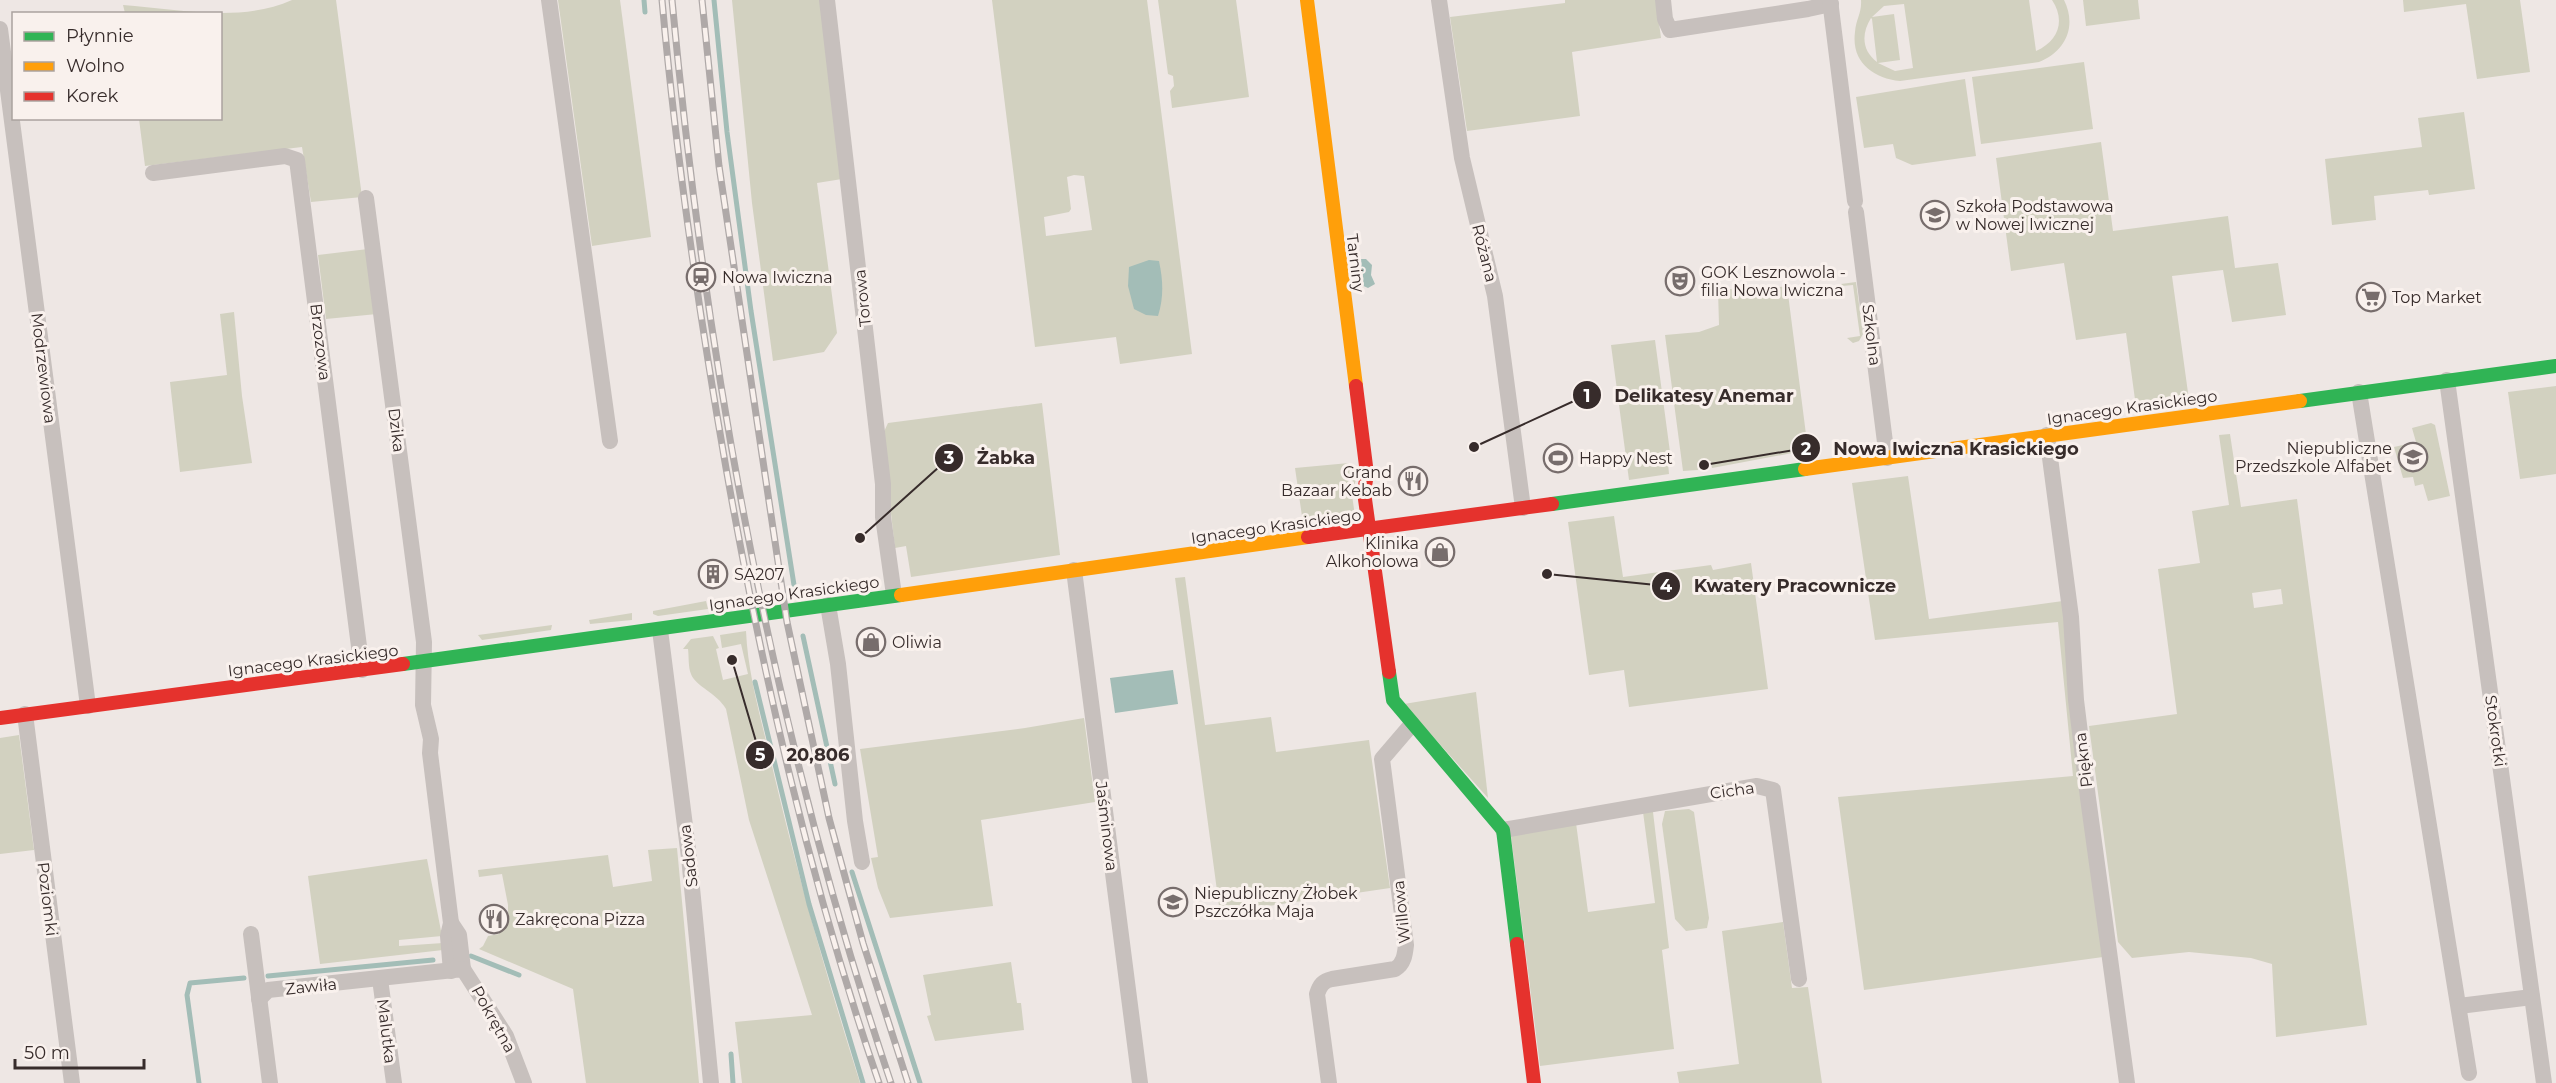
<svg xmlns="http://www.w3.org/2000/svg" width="2556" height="1083" font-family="Montserrat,sans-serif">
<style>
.green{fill:#d2d1c0;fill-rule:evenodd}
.water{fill:#a3bdb7}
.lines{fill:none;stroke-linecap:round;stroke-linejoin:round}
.stream{stroke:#a3bdb7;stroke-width:5}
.street{stroke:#c7c0bd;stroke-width:16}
.fast{stroke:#30b455;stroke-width:14}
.slow{stroke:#ff9f0a;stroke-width:14}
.jam{stroke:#e5322d;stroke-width:14}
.rail-casing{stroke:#afa9a8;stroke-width:7}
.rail{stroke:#f9f1ed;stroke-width:4.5;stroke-dasharray:14;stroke-linecap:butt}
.labels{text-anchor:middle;stroke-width:6;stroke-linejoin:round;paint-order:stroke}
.poi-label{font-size:16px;fill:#372c2b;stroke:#f9f1ed;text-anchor:start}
.street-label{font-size:16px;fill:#372c2b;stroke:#f9f1ed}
.leader{fill:none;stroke:#372c2b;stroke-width:2}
.callout-dot{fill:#372c2b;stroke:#f9f1ed;stroke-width:2}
.mark-label{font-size:18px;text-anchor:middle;font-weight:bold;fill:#fff}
.callout-label{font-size:18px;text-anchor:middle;font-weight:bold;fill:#372c2b;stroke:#f9f1ed;stroke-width:6;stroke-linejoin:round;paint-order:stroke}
</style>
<rect width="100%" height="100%" fill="#eee7e4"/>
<!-- green -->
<g class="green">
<path d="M292,0H336L362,197L311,202L302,147L145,166L139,119L220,118V14L125,13L123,5C177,9 241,23 292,0Z"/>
<polygon points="558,0 620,0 651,237 592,246"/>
<polygon points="732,0 820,0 842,179 817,183 837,333 824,352 773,361 752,203"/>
<path d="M992,0H1147L1192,354L1120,364L1116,337L1035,347ZM1074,175L1084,176L1092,230L1046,236L1044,217L1069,212L1071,209L1067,177Z"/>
<polygon points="1158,0 1236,0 1249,97 1172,108 1170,91 1174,86 1173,76 1168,74"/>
<polygon points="1565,0 1656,0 1661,38 1572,52 1580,116 1467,131 1450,17 1565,3"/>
<path d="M1861,0H2029L2036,51C2058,41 2066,21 2052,0H2064C2077,26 2066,51 2039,62L1900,81C1873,78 1851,62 1855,32C1856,19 1862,13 1861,0ZM1904,4L1913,68L1895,71L1878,63L1900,60L1894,14L1872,17L1884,6ZM1871,18L1872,19L1877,62C1862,51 1861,34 1871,18Z"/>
<polygon points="2083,0 2138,0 2140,19 2086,26"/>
<polygon points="2403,0 2520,0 2530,72 2477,79 2466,4 2404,12"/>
<polygon points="2084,62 2093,129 1981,144 1972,77"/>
<polygon points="1965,79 1976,156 1912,165 1896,158 1893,144 1864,148 1856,97"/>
<polygon points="2464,112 2475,189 2429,195 2428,190 2374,196 2376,220 2332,225 2325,159 2422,147 2418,118"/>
<polygon points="2101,142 2113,231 2228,216 2235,268 2278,263 2286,315 2232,322 2223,270 2172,276 2189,400 2168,400 2136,407 2126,333 2076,340 2064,263 2011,271 1996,158"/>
<polygon points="368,249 377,314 326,319 318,255"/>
<polygon points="1856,282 1863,334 1859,341 1853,343 1847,338 1860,336 1853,285 1842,286 1841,284"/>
<polygon points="1787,286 1808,450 1712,468 1711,461 1697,463 1698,470 1683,471 1665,335 1699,332 1719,325 1718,290 1744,288 1745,292"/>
<polygon points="234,312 242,396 252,463 180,472 170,382 227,375 220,314"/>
<polygon points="1655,340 1670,452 1667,452 1669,474 1629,480 1611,345"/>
<polygon points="2556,386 2556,474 2520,479 2508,392"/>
<polygon points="1042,403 1060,555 911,577 906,546 895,548 882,436 888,423"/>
<polygon points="2431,423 2435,425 2450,496 2428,501 2423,484 2415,486 2413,477 2403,478 2394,447 2416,442 2412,428"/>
<path d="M2230,434L2241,507L2297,499L2367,1025L2276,1037L2272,964L2251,958L2189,952L2132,958L2118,942L2089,726L2177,714L2158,569L2200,563L2192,511L2229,505L2219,435ZM2281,589L2283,604L2254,608L2252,593Z"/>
<polygon points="1349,463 1351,478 1356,479 1352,495 1355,516 1303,523 1295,468"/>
<polygon points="1908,476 1929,619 2063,601 2103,957 1864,990 1838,797 2073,776 2058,622 1875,640 1852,483"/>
<polygon points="1614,516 1623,577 1711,565 1713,570 1751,563 1768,689 1629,707 1624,670 1589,675 1568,522"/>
<polygon points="1185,577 1205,725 1271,717 1276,752 1369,740 1390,888 1220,913 1175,578"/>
<polygon points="706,601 708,609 658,616 653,614 653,611"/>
<polygon points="632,613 632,620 590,624 589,620"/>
<polygon points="552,625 551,630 482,640 478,635"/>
<path d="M746,631C748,676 762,722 772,766C797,873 827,978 860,1083H742L735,1022L812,1015L749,820L726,709C717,693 695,686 691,674C688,667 689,656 688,649H683L691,639L713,636L719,648L716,649L723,680L748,674L741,644L722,648L720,635Z"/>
<polygon points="1476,692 1488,798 1404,704"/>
<polygon points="1084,718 1095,802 981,820 993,906 890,918 878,888 871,858 878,857 860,749 1025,728"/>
<polygon points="19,735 34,850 0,854 0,738"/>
<polygon points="1689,809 1694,812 1709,918 1707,928 1686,931 1675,919 1662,824 1665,811"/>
<polygon points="1643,812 1653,812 1669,948 1662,950 1674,1049 1540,1066 1511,836 1576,823 1588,912 1655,903"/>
<polygon points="677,848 699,1083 586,1083 573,989 479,949 483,946 488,936 499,934 498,926 502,925 501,921 508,920 508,905 502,874 479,877 478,870 608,855 613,887 652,881 648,850"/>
<polygon points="427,859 442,936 399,940 399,946 443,943 443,950 320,964 308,876"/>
<polygon points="1783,922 1792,988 1808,987 1822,1083 1679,1083 1677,1072 1739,1064 1722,931"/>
<polygon points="1011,962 1017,1003 1021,1003 1024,1030 935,1041 927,1016 931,1015 923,975"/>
</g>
<!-- water -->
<g class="water">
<path d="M1361,259H1366L1372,265L1371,275L1375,284L1368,288L1359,284C1356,275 1354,266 1361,259Z"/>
<path d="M1149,260L1159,261C1163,280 1164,297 1158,316L1146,315L1134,309L1128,286L1129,267Z"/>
<polygon points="1173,670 1178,704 1115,713 1110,678"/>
</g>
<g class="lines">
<!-- stream -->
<g class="stream">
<polyline points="644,0 645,12"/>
<polyline points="714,0 727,132 751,311 794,585"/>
<polyline points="803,636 835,784"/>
<polyline points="755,682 809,904 863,1083"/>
<polyline points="852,872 920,1083"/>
<polyline points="471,956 519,975"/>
<polyline points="268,976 433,960"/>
<polyline points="731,1054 733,1083"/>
<polyline points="199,1083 187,995 190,983 244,978"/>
</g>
<!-- street -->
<g class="street">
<polyline points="549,0 610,441"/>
<polyline points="827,0 883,484 883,517 894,595"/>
<polyline points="1439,0 1462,158 1495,296 1523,508"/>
<polyline points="1663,0 1665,19 1670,30 1808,9 1831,4"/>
<polyline points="1830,0 1855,201"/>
<polyline points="0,29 88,706"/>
<polyline points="153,173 285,156 297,160 362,670"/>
<polyline points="366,198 424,642 423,705 431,739 430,753 451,923 448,936 451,971"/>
<polyline points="1856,212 1887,458"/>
<polyline points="2447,380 2544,1083"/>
<polyline points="2359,392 2469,1073"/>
<polyline points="2047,435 2071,617 2076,700 2088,798 2127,1083"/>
<polyline points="1074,570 1140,1083"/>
<polyline points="828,605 838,664 855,821 862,862"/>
<polyline points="660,630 689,857 711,1083"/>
<polyline points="25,714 72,1083"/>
<polyline points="1503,830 1757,786 1773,790 1799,979"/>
<polyline points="451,923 459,935 463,969"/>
<polyline points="251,934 270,1083"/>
<polyline points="380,979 394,1083"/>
<polyline points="259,999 268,990 463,969 506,1036 524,1083"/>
<polyline points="2459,1006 2532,997"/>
<path d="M1329,1083L1317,994C1320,985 1323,981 1332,979L1395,969C1404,964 1405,954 1406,945L1382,759L1412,724"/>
</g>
<!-- fast -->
<g class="fast">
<polyline points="2300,401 2556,366"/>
<polyline points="1552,504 1805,469"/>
<polyline points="403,664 901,595"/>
<polyline points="1389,672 1393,700 1503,830 1517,944"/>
</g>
<!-- slow -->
<g class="slow">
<polyline points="1307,0 1356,386"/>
<polyline points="1805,469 2300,401"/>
<polyline points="901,595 1308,537"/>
</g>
<!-- jam -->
<g class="jam">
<polyline points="1356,386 1367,474 1364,492 1389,672"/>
<polyline points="1308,537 1552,504"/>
<polyline points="0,718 403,664"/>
<polyline points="1517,944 1534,1083"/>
</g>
<!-- rail casing -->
<g class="rail-casing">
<g id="rail">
<path d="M662,0C676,157 699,313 726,468C763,676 810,883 879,1083"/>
<path d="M672,0C706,364 774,736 891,1083"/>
<polyline points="702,0 719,166 787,622 829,818 863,943 908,1083"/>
</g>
</g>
<!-- rail -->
<use href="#rail" class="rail"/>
</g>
<!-- icons -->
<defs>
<g id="school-ring" transform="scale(1.5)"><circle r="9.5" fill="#f9f1ed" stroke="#776d6c" stroke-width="1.5"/><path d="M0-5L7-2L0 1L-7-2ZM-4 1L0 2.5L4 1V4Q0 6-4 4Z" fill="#776d6c"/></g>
<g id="station-ring" transform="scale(1.5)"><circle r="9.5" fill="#f9f1ed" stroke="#776d6c" stroke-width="1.5"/><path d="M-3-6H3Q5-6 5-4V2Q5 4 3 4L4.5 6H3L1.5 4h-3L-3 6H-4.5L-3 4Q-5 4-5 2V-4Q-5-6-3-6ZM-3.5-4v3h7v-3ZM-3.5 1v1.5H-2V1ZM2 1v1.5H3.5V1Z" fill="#776d6c"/></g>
<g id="theatre-ring" transform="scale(1.5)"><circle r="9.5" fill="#f9f1ed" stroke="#776d6c" stroke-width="1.5"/><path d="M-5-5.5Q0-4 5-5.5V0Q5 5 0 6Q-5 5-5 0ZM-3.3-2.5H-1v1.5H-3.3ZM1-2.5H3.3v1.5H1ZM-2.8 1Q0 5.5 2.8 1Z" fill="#776d6c"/></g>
<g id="supermarket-ring" transform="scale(1.5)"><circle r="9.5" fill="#f9f1ed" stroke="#776d6c" stroke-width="1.5"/><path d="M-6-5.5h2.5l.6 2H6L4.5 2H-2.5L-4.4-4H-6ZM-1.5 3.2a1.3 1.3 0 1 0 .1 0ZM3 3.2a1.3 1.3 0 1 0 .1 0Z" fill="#776d6c"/></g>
<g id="stadium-ring" transform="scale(1.5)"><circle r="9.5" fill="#f9f1ed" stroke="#776d6c" stroke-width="1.5"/><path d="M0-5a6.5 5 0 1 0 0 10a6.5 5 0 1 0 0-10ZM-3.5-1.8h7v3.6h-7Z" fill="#776d6c"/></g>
<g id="restaurant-ring" transform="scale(1.5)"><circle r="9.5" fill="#f9f1ed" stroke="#776d6c" stroke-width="1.5"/><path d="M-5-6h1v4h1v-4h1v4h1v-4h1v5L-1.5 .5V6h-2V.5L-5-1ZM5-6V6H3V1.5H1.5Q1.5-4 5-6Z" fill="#776d6c"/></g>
<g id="shop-ring" transform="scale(1.5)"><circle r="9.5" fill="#f9f1ed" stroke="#776d6c" stroke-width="1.5"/><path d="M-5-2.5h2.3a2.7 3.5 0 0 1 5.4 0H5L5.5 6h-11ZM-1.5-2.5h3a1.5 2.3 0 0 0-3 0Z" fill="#776d6c"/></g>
<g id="building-ring" transform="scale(1.5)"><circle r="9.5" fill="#f9f1ed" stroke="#776d6c" stroke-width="1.5"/><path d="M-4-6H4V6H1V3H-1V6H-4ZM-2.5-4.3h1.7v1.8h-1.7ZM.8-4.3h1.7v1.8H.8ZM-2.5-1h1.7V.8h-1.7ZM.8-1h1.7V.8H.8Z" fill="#776d6c"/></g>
</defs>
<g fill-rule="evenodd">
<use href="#school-ring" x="1935" y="215"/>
<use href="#station-ring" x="701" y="277"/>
<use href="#theatre-ring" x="1680" y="281"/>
<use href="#supermarket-ring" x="2371" y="297"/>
<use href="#school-ring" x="2413" y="457"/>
<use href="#stadium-ring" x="1558" y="458"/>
<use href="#restaurant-ring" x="1413" y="481"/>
<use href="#shop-ring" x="1440" y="552"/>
<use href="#building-ring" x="713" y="574"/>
<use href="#shop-ring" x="871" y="642"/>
<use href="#school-ring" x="1173" y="902"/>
<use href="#restaurant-ring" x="494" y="919"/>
</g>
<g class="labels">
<!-- poi labels -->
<g class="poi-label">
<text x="1956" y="212">Szkoła Podstawowa<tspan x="1956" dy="18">w Nowej Iwicznej</tspan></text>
<text x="1701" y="278">GOK Lesznowola -<tspan x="1701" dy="18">filia Nowa Iwiczna</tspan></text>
<text x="722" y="283">Nowa Iwiczna</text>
<text x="2392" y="303">Top Market</text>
<text x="2392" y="454" text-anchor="end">Niepubliczne<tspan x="2392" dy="18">Przedszkole Alfabet</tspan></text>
<text x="1579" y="464">Happy Nest</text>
<text x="1392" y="478" text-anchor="end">Grand<tspan x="1392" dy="18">Bazaar Kebab</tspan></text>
<text x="1419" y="549" text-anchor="end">Klinika<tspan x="1419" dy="18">Alkoholowa</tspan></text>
<text x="734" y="580">SA207</text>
<text x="892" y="648">Oliwia</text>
<text x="1194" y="899">Niepubliczny Żłobek<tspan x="1194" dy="18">Pszczółka Maja</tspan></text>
<text x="515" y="925">Zakręcona Pizza</text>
</g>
<!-- street labels -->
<g class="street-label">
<text transform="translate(1485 253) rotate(76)" y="6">Różana</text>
<text transform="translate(1356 263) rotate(83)" y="6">Tarniny</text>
<text transform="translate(862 298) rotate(-96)" y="6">Torowa</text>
<text transform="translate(1872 335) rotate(83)" y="6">Szkolna</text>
<text transform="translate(321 342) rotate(83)" y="6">Brzozowa</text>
<text transform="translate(44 368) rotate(83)" y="6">Modrzewiowa</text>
<text transform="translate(2132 407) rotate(-8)" y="6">Ignacego Krasickiego</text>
<text transform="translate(397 430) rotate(83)" y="6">Dzika</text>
<text transform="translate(1276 526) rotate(-8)" y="6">Ignacego Krasickiego</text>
<text transform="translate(794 593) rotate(-8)" y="6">Ignacego Krasickiego</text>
<text transform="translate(313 660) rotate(-7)" y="6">Ignacego Krasickiego</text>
<text transform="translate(2496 731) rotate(82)" y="6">Stokrotki</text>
<text transform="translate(2083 760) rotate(-97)" y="6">Piękna</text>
<text transform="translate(1732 790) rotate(-8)" y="6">Cicha</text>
<text transform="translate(1107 826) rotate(83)" y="6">Jaśminowa</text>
<text transform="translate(688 856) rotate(-97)" y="6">Sadowa</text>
<text transform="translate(48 899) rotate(83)" y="6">Poziomki</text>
<text transform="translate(1401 912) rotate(-96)" y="6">Willowa</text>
<text transform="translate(311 986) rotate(-6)" y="6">Zawiła</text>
<text transform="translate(494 1019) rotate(61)" y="6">Pokrętna</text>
<text transform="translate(387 1031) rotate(83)" y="6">Malutka</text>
</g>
</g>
<!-- callouts -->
<path class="leader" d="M1474 447L1587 395M1704 465L1806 448M860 538L949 458M1547 574L1666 586M732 660L760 755"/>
<g class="callout-dot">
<circle cx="1474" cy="447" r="6"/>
<circle cx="1704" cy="465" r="6"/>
<circle cx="860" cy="538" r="6"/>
<circle cx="1547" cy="574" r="6"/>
<circle cx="732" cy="660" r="6"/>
<circle cx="1587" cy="395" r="15"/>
<circle cx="1806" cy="448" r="15"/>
<circle cx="949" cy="458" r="15"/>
<circle cx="1666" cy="586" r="15"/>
<circle cx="760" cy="755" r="15"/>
</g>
<g class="mark-label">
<text x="1587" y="402">1</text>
<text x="1806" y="455">2</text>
<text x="949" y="464">3</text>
<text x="1666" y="592">4</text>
<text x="760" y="761">5</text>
</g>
<g class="callout-label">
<text x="1704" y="402">Delikatesy Anemar</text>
<text x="1956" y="455">Nowa Iwiczna Krasickiego</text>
<text x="1006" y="464">Żabka</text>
<text x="1795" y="592">Kwatery Pracownicze</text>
<text x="818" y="761">20,806</text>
</g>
<!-- legend -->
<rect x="12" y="12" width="210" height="108" fill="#f9f1ed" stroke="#aba29f" stroke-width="1.5"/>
<rect x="24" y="32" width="30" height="9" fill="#30b455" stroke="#aba29f" stroke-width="1.5"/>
<text x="66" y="42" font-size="18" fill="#372c2b">Płynnie</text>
<rect x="24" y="62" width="30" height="9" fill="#ff9f0a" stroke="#aba29f" stroke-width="1.5"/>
<text x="66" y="72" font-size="18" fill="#372c2b">Wolno</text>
<rect x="24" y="92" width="30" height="9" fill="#e5322d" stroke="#aba29f" stroke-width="1.5"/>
<text x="66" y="102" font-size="18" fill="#372c2b">Korek</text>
<!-- scale -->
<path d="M15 1059v9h129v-9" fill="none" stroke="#372c2b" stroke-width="3"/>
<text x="24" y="1059" font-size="18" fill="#372c2b" stroke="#f9f1ed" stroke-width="4.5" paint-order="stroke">50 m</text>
</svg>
